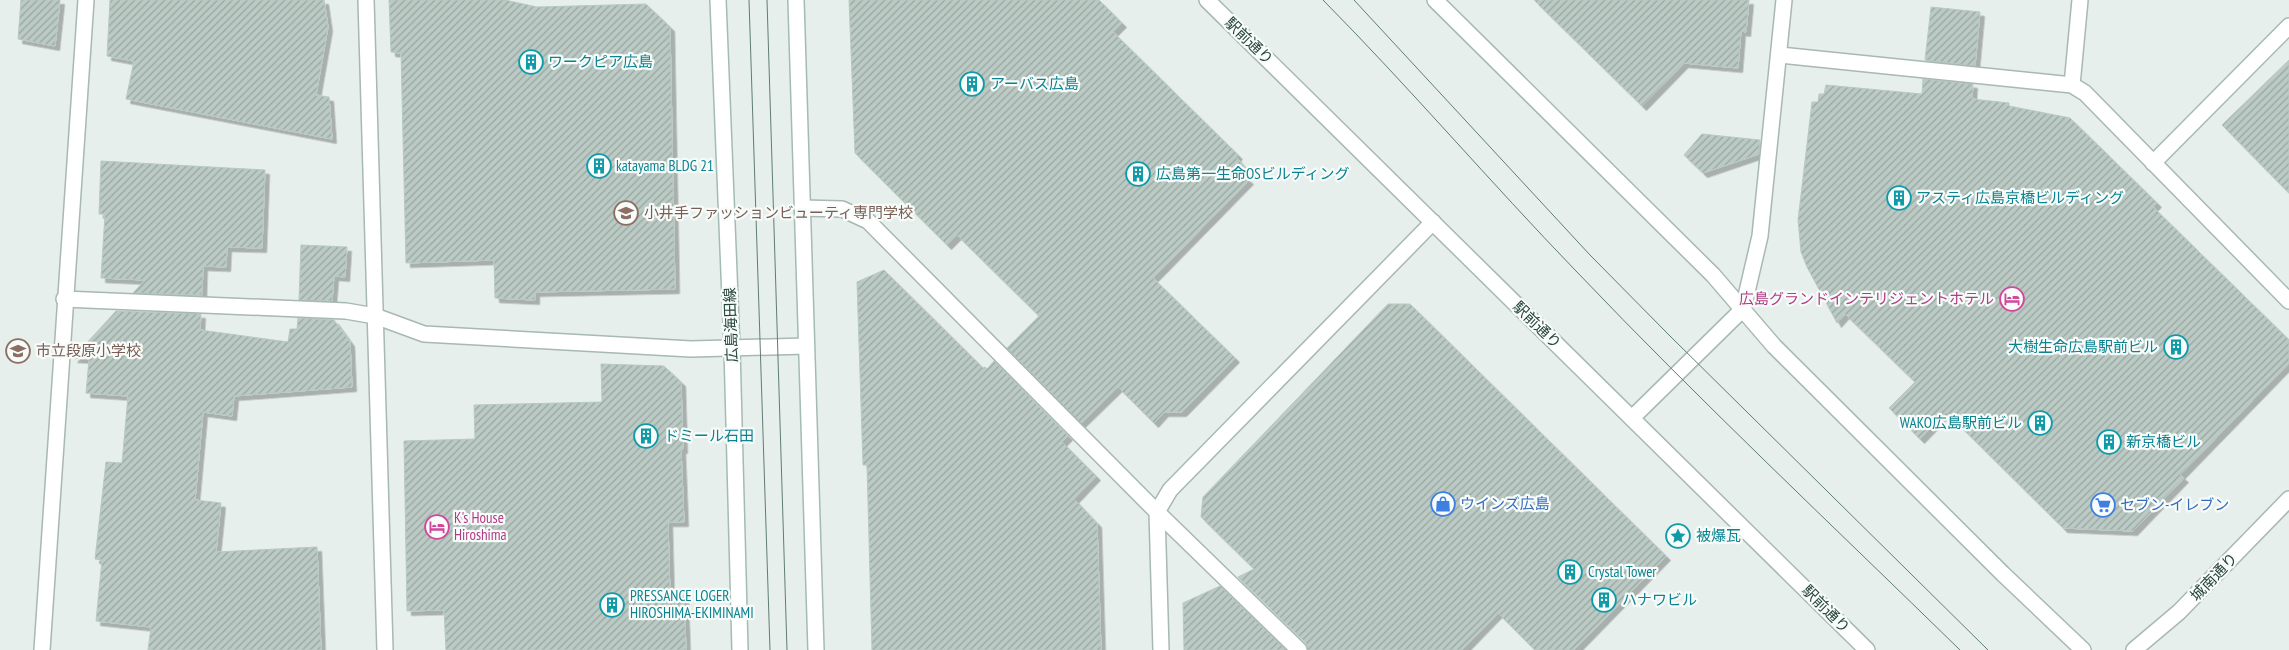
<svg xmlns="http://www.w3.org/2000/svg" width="2289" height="650" font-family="'PT Sans Narrow','Noto Sans JP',sans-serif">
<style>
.building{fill:url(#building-hatch);stroke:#b8c9c2;filter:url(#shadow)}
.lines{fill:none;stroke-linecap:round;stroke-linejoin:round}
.minor-casing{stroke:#a8b8b2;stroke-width:18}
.tertiary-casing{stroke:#a8b8b2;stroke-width:18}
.secondary-casing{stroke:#a4bbb3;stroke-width:18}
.minor{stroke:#fff;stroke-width:15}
.tertiary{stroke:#fff;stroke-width:15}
.secondary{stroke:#fff;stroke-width:15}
.tram{stroke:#5f7d75;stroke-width:1}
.labels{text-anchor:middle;stroke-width:4.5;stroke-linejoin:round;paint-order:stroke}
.street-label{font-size:15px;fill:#24423a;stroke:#f7fbf9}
.culture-label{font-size:15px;fill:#0d838f;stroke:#f7fbf9;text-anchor:start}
.education-label{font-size:15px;fill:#785e54;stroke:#f7fbf9;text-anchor:start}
.hotel-label{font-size:15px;fill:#b23c85;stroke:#f7fbf9;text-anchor:end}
.shop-label{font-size:15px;fill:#366cbe;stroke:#f7fbf9;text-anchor:start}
</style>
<defs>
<pattern id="building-hatch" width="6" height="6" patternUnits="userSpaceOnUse" patternTransform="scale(1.25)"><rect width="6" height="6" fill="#bbcac4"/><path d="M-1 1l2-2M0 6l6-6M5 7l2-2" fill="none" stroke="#98a6a0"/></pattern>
<filter id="shadow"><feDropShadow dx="4.5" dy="4.5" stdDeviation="0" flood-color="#0004"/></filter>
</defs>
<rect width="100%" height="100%" fill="#e6efeb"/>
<!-- building -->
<g class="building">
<polygon points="21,0 60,0 55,46 18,39"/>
<polygon points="110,0 324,0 328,27 316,95 329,97 332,139 126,99 134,61 107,56"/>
<polygon points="389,0 505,0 537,7 646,4 670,27 675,289 535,292 535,300 495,298 494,260 406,263 401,53 391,52"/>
<polygon points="849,0 1099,0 1122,23 1113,32 1238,155 1236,157 1248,172 1244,176 1249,180 1153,278 1235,358 1182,412 1164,412 1154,423 1118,387 1081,423 1007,348 1039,316 957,235 947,245 855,153"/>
<polygon points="1534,0 1749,0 1746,32 1741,31 1738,68 1684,63 1642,106"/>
<polygon points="1931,7 1980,12 1975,66 1925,60"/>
<polygon points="2289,60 2289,193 2222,125"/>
<polygon points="1923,79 1973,84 1972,99 2009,103 2009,106 2070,118 2157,203 2153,207 2289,340 2289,363 2180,475 2184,478 2133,531 2063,528 1946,412 1920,439 1889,408 1915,382 1845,314 1837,323 1807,267 1801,252 1798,220 1812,102 1818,102 1819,94 1824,94 1826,85 1922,94"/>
<polygon points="1702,134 1760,140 1759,154 1703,173 1684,155"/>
<polygon points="101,161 265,170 262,248 227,247 226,267 203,266 202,295 133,293 145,280 101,278 105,214 99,214"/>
<polygon points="301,245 347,247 345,277 334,276 332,301 299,300"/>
<polygon points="884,270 983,368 985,367 987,369 994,361 1068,436 1062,442 1096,476 1074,499 1097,523 1101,650 872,650 867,465 863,465 857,282"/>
<polygon points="1388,304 1410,304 1666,556 1574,650 1535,650 1498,613 1462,650 1308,650 1306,643 1238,577 1254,569 1201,517 1203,497"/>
<polygon points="116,311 201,314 200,330 288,342 290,329 297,329 298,318 334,320 350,342 352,387 234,396 232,416 203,412 195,500 221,503 216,552 317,547 321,650 148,650 151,627 96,621 102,560 95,559 106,462 122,463 128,396 86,393 89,359 73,358"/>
<polygon points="601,364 664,366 681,382 683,449 681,449 684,522 668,522 670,596 684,596 686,650 446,650 444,610 407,611 404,441 475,439 474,405 602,402"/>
<polygon points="1220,586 1286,650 1184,650 1183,603"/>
</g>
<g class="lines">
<!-- minor casing -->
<g class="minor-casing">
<g id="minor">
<polyline points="366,0 385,650"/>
<polyline points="1780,55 2072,85 2085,93 2289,301"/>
<polyline points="2072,85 2080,0"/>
<polyline points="2153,163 2289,26"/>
<polyline points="802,208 842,209 868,221 1157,512 1299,650"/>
<polyline points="64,299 346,311 375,316 424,334 691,349 806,346"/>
<polyline points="1633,417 1743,309 1760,236 1784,0"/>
<polyline points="42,650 86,0"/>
<polyline points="1161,650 1157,512 1170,490 1433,222"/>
</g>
</g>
<!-- tertiary casing -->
<g class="tertiary-casing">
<g id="tertiary">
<polyline points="1207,0 1867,650"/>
<polyline points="1435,0 1713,275 1774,346 2003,574 2083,650"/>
<polyline points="2134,650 2179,612 2289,499"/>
</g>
</g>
<!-- secondary casing -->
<g class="secondary-casing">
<g id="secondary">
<polyline points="718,0 732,348 740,650"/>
<polyline points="796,0 816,650"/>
</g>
</g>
<!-- minor -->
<use href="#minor" class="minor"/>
<!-- tertiary -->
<use href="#tertiary" class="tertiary"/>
<!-- secondary -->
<use href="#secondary" class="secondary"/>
<!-- tram -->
<g class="tram">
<polyline points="749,0 770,650"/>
<polyline points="767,0 787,650"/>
<path d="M1323,0C1410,88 1490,182 1576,271C1700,401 1831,524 1960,650"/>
<polyline points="1354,0 1590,255 1670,336 1988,650"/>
</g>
</g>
<!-- icons -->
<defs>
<g id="building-ring" transform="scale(1.25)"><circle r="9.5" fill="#f7fbf9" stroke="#0f9aa8" stroke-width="1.5"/><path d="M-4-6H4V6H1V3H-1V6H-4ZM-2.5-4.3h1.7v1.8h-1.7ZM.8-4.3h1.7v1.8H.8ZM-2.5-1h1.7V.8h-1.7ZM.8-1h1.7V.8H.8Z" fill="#0f9aa8"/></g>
<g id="school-ring" transform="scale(1.25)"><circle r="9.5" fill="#f7fbf9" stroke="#8d6e63" stroke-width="1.5"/><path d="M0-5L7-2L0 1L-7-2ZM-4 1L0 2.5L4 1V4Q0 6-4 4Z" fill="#8d6e63"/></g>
<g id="hotel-ring" transform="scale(1.25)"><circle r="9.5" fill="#f7fbf9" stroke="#d1479c" stroke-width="1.5"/><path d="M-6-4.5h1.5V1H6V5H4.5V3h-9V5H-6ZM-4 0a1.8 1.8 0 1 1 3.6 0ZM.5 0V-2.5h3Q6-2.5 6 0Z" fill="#d1479c"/></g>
<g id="shop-ring" transform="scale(1.25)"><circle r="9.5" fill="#f7fbf9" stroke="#3f7fe0" stroke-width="1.5"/><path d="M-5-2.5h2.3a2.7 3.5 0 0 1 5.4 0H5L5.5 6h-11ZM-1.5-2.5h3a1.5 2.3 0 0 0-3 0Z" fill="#3f7fe0"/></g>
<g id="supermarket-ring" transform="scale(1.25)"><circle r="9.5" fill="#f7fbf9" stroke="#3f7fe0" stroke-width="1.5"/><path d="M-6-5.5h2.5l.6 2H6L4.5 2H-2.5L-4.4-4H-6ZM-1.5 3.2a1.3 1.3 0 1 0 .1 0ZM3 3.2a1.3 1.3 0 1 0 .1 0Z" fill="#3f7fe0"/></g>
<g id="sight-ring" transform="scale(1.25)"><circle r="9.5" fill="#f7fbf9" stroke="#0f9aa8" stroke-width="1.5"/><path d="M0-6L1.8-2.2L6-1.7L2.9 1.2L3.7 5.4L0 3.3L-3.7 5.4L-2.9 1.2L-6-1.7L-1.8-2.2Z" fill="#0f9aa8"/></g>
</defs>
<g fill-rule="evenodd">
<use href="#building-ring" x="531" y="62"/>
<use href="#building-ring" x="972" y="84"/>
<use href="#building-ring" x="599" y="166"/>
<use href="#building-ring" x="1138" y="174"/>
<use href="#building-ring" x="1899" y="198"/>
<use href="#school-ring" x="626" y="213"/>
<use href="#hotel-ring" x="2012" y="299"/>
<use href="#building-ring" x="2176" y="347"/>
<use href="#school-ring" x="18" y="351"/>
<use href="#building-ring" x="2040" y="423"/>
<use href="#building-ring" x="646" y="436"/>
<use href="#building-ring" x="2109" y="442"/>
<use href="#shop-ring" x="1443" y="504"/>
<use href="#supermarket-ring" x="2103" y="505"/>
<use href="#hotel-ring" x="437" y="527"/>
<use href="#sight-ring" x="1678" y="536"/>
<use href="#building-ring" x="1570" y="572"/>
<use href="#building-ring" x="1604" y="600"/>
<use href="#building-ring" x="612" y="605"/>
</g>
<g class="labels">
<!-- street labels -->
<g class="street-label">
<text transform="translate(1249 41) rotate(44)" y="5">駅前通り</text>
<text transform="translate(731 325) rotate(-92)" y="5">広島海田線</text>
<text transform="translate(1537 325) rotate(44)" y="5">駅前通り</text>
<text transform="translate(2214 577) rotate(-46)" y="5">城南通り</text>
<text transform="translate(1826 609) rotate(45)" y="5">駅前通り</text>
</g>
<!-- culture labels -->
<g class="culture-label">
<text x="548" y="67">ワークピア広島</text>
<text x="990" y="89">アーバス広島</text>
<text x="616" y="171">katayama BLDG 21</text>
<text x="1156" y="179">広島第一生命OSビルディング</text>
<text x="1916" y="203">アスティ広島京橋ビルディング</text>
<text x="2158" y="352" text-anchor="end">大樹生命広島駅前ビル</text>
<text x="2022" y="428" text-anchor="end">WAKO広島駅前ビル</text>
<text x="664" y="441">ドミール石田</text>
<text x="2126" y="447">新京橋ビル</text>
<text x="1696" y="541">被爆瓦</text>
<text x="1588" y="577">Crystal Tower</text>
<text x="630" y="601">PRESSANCE LOGER<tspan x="630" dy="17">HIROSHIMA-EKIMINAMI</tspan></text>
<text x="1622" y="605">ハナワビル</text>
</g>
<!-- education labels -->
<g class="education-label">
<text x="644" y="218">小井手ファッションビューティ専門学校</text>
<text x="36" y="356">市立段原小学校</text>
</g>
<!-- hotel labels -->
<g class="hotel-label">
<text x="1994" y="304">広島グランドインテリジェントホテル</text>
<text x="454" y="523" text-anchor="start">K's House<tspan x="454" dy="17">Hiroshima</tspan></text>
</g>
<!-- shop labels -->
<g class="shop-label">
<text x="1460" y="509">ウインズ広島</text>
<text x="2120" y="510">セブン-イレブン</text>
</g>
</g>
</svg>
